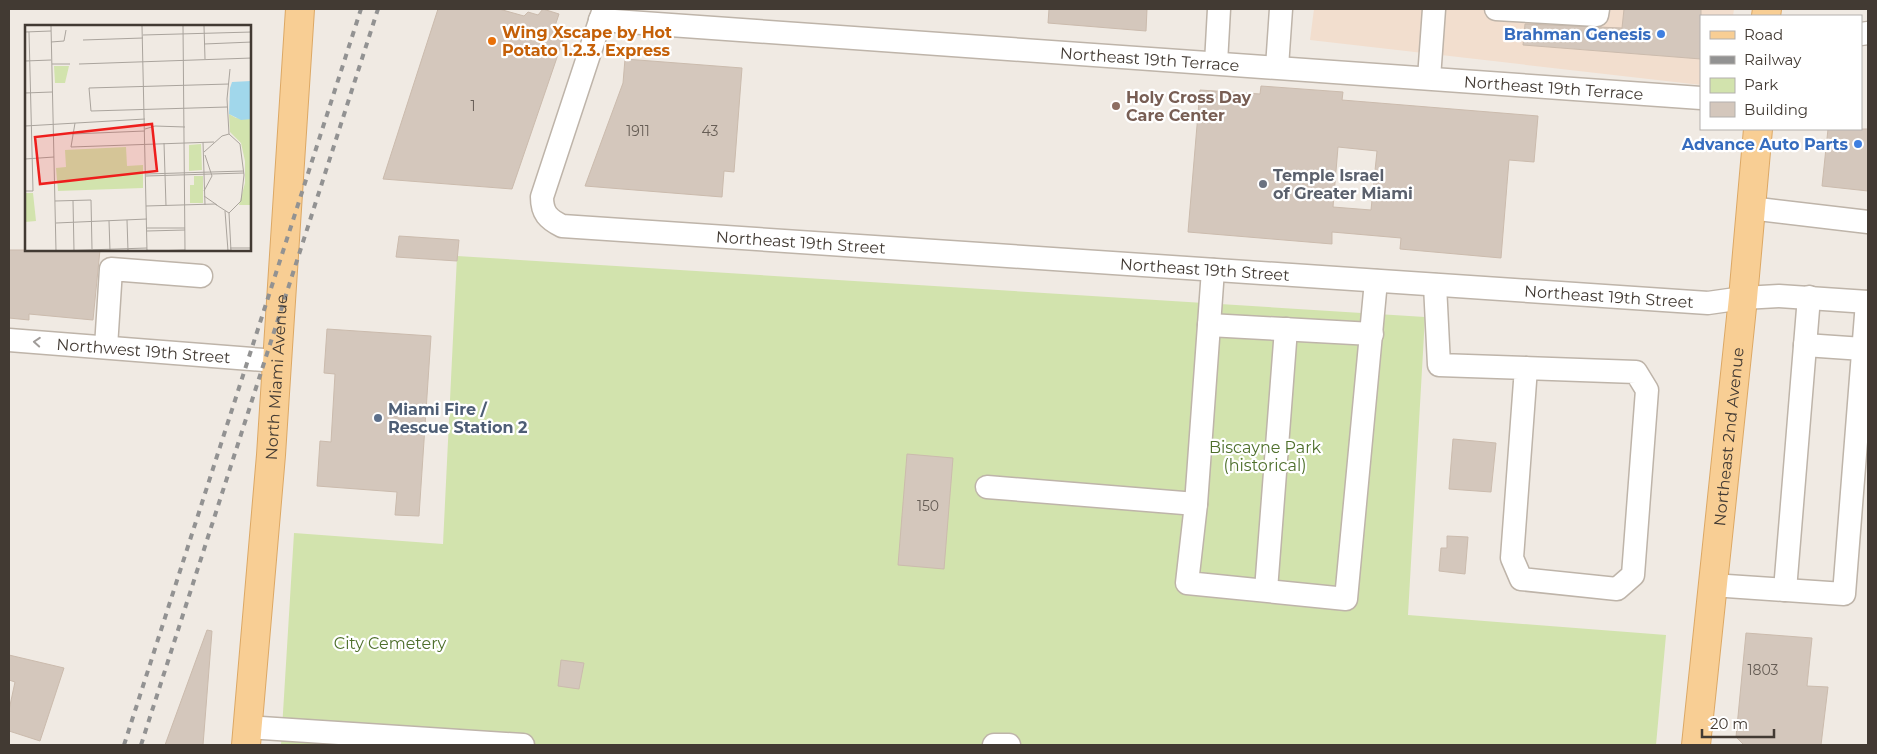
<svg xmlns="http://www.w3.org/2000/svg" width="1877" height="754" font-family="Montserrat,sans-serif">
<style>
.commercial{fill:#f2dece}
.green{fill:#d2e3ad}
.building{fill:#d4c7bc;stroke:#cbbbad;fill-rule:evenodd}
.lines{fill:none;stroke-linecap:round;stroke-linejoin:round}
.minor-casing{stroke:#beb4a9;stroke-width:25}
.major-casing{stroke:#dca865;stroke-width:30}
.minor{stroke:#fff;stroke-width:22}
.major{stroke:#f8ce94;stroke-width:28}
.rail{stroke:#929292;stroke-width:4;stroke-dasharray:6 6;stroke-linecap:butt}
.oneway{stroke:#a09c99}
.shop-dot{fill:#3f7fe0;stroke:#fff;stroke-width:2}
.food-dot{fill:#e8710a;stroke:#fff;stroke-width:2}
.education-dot{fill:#8d6e63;stroke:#fff;stroke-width:2}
.worship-dot{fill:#6b7280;stroke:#fff;stroke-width:2}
.service-dot{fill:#5c6f8a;stroke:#fff;stroke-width:2}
.labels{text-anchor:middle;stroke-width:4.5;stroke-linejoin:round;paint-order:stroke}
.number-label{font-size:14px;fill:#665d55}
.food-label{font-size:16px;font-weight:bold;fill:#c56008;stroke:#fff;text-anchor:start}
.shop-label{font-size:16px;font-weight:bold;fill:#366cbe;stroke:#fff;text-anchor:end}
.street-label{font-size:16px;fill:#423a33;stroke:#fff}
.education-label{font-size:16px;font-weight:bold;fill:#785e54;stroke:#fff;text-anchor:start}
.worship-label{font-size:16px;font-weight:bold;fill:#5b616d;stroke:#fff;text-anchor:start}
.service-label{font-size:16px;font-weight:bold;fill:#4e5e75;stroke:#fff;text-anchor:start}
.park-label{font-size:16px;fill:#4e6f2b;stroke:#fff}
.inset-road{fill:none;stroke:#aaa49d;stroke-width:1}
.view{fill:#ee1e1c;fill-opacity:0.15;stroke:#ee1e1c;stroke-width:2.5}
.inset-edge{fill:none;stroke:#423a33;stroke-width:2.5}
</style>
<rect width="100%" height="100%" fill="#f0eae3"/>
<!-- commercial -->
<polygon class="commercial" points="1314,9 1734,9 1733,16 1701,16 1701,85 1310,40"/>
<!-- green -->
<polygon class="green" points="457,256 1425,317 1408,615 1666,635 1656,745 281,745 294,533 443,544"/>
<!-- building -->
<g class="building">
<polygon points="438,9 499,9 524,16 528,12 538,15 543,9 559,14 554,29 565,34 512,189 383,179"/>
<polygon points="1049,9 1147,9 1146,31 1048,23"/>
<polygon points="1624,9 1701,9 1701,59 1523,45 1525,24 1622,28"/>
<polygon points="625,59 742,68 734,172 724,171 722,197 585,186 623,83"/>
<path d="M1261,86L1343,92L1342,100L1538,116L1534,162L1509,160L1501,258L1400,249L1401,238L1332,232V244L1188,232L1200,90L1260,94ZM1338,147L1377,151L1371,210L1333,207Z"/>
<polygon points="1828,129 1868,129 1868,191 1822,186"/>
<polygon points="399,236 459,240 457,261 396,257"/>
<polygon points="9,250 100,250 93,320 29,314 29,320 9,318"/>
<polygon points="327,329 431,336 419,516 395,515 397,492 317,486 320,441 331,442 335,374 324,373"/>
<polygon points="1453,439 1496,443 1491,492 1449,489"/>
<polygon points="907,454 953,458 944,569 898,565"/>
<polygon points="1447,536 1468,537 1465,574 1439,571 1441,548 1447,548"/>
<polygon points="207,630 212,631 203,745 165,745"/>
<polygon points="1746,633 1812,638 1807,686 1828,687 1821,745 1744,745 1736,737"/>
<polygon points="9,655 64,668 40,741 9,731 9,710 15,682 9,680"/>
<polygon points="561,660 584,663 579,689 558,686"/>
</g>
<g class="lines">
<!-- minor casing -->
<g class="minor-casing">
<g id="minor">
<path id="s1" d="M604,9L542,197C542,213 548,219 562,226L1708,303L1743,298L1779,296L1868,302"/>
<polyline points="1496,9 1597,15 1598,9"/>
<path id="s2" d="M600,20L1701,98"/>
<polyline points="1861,34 1868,33"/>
<polyline points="1216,63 1219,9"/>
<polyline points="1277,67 1281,9"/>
<polyline points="1429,78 1434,9"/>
<polyline points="1750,208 1868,222"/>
<polyline points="1213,270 1196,504 1187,583 1346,599 1376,281"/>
<polyline points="1435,285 1439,365 1636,372 1647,390 1633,575 1617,589 1521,579 1512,558 1526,368"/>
<polyline points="1209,325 1372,334"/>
<path id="s3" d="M9,340L277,361"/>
<polyline points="1805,345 1863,349"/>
<polyline points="106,347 111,269 201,276"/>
<polyline points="987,487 1196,504"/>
<polyline points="1712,585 1844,594 1867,302"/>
<polyline points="1266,590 1286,329"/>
<polyline points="1785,590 1809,297"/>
<polyline points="247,727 523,745"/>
<polyline points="994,745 1009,745"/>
</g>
</g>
<!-- major casing -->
<g class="major-casing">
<g id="major">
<polyline points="1766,16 1767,9"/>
<path id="s4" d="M246,745L271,455L300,9"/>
<path id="s5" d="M1696,745L1743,298L1758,129"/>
</g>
</g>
<!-- minor -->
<use href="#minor" class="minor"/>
<!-- major -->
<use href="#major" class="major"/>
<!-- rail -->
<g class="rail">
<polyline points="124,745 361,9"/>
<polyline points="141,745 378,9"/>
</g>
</g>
<!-- one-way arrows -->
<defs><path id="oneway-chevron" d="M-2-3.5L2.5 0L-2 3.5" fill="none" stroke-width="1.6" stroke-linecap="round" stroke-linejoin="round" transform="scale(1.25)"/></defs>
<use class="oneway" href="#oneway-chevron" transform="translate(37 342) rotate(-176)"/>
<!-- markers -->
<g class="shop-dot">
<circle cx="1661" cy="34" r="5"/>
<circle cx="1858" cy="144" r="5"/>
</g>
<circle class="food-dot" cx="492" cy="41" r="5"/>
<circle class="education-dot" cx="1116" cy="106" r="5"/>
<circle class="worship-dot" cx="1263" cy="184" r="5"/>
<circle class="service-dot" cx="378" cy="418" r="5"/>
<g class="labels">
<!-- number labels -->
<g class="number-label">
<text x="473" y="111">1</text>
<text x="638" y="136">1911</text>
<text x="710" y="136">43</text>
<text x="928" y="511">150</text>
<text x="1763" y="675">1803</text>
</g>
<!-- food labels -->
<g class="food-label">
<text x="502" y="38">Wing Xscape by Hot<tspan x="502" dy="18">Potato 1.2.3. Express</tspan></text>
</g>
<!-- shop labels -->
<g class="shop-label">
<text x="1651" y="40">Brahman Genesis</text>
<text x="1848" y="150">Advance Auto Parts</text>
</g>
<!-- street labels -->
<g class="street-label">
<text dy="6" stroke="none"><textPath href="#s2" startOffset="551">Northeast 19th Terrace</textPath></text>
<text dy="6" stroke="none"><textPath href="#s2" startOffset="956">Northeast 19th Terrace</textPath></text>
<text dy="6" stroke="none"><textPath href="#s1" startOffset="475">Northeast 19th Street</textPath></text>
<text dy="6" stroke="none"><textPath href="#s1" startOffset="880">Northeast 19th Street</textPath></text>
<text dy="6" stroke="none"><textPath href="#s1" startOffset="1285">Northeast 19th Street</textPath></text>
<text dy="6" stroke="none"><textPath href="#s3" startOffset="135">Northwest 19th Street</textPath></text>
<text dy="6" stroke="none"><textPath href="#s4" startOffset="369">North Miami Avenue</textPath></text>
<text dy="6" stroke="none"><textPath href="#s5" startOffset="310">Northeast 2nd Avenue</textPath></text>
</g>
<!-- education labels -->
<g class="education-label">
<text x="1126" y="103">Holy Cross Day<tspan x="1126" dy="18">Care Center</tspan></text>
</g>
<!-- worship labels -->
<g class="worship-label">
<text x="1273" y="181">Temple Israel<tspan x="1273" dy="18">of Greater Miami</tspan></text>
</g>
<!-- service labels -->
<g class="service-label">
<text x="388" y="415">Miami Fire /<tspan x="388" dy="18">Rescue Station 2</tspan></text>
</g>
<!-- park labels -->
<g class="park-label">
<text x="1265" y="453">Biscayne Park<tspan x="1265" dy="18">(historical)</tspan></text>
<text x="390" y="649">City Cemetery</text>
</g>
</g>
<!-- overview -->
<g transform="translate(25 25)">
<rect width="226" height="226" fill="#f0eae3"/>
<path d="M29,41H44L40,58H30ZM204,89L211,93L226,94V180H214L220,158V136L216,118L205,107ZM176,119L177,145L164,146V120ZM101,122L102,141L118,140V163L33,166L31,143L41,142L40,125ZM169,151H178V178H165V160H169ZM0,168H8L11,196L0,197Z" fill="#d2e3ad"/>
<path d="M226,56V94L216,95L204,89L205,63L207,57Z" fill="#a1d7eb"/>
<path class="inset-road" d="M26,1L31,226M117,1L122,226M158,1L160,226M179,1L180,34M0,7L26,6M118,10L227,7M58,15L118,13M26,17L39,16L41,5M179,19L227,17M0,36L26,35M27,39H45M54,39L227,33M0,68L27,67M202,82L66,86L64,63L204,59M50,98L46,122L189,117M0,101L120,94M120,104L130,101L160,102M47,109L120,106M204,109L215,119L219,150L216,176L204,188M204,109L202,74L205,44M178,117L180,180M139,118L141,181M179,127L197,111L204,109M0,134L29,132M121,149L219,146M121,151L219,148M0,166H8L4,7M179,166L187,151L180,130M179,171L192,180M30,176L66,175L67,224M48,176L49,226M121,181L190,179L204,188M200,186L203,226M204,188L206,226M102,195L103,226M84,196L85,226M31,198L122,194M122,203H160M122,206L160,205M205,223H227M31,226L122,223M127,226L160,225"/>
<path class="view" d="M127,99L132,146L15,159L10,112Z"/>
<rect width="226" height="226" class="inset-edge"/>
</g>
<!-- border -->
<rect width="1877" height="754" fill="none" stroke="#423a33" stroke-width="20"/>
<!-- legend -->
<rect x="1700" y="15" width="162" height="115" fill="#ffffff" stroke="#b3b0ad"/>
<rect x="1710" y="31" width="25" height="8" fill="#f8ce94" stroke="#b3b0ad"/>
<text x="1744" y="40" font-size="15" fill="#423a33">Road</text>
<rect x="1710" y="56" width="25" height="8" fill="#929292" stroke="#b3b0ad"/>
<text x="1744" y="65" font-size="15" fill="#423a33">Railway</text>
<rect x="1710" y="78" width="25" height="15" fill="#d2e3ad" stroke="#b3b0ad"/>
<text x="1744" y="90" font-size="15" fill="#423a33">Park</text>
<rect x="1710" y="102" width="25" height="15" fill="#d4c7bc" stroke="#b3b0ad"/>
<text x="1744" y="115" font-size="15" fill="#423a33">Building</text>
<!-- scale -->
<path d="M1702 729v8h72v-8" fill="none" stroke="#423a33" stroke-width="2.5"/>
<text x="1710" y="729" font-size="15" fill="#423a33" stroke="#ffffff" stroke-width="4" paint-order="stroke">20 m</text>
</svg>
